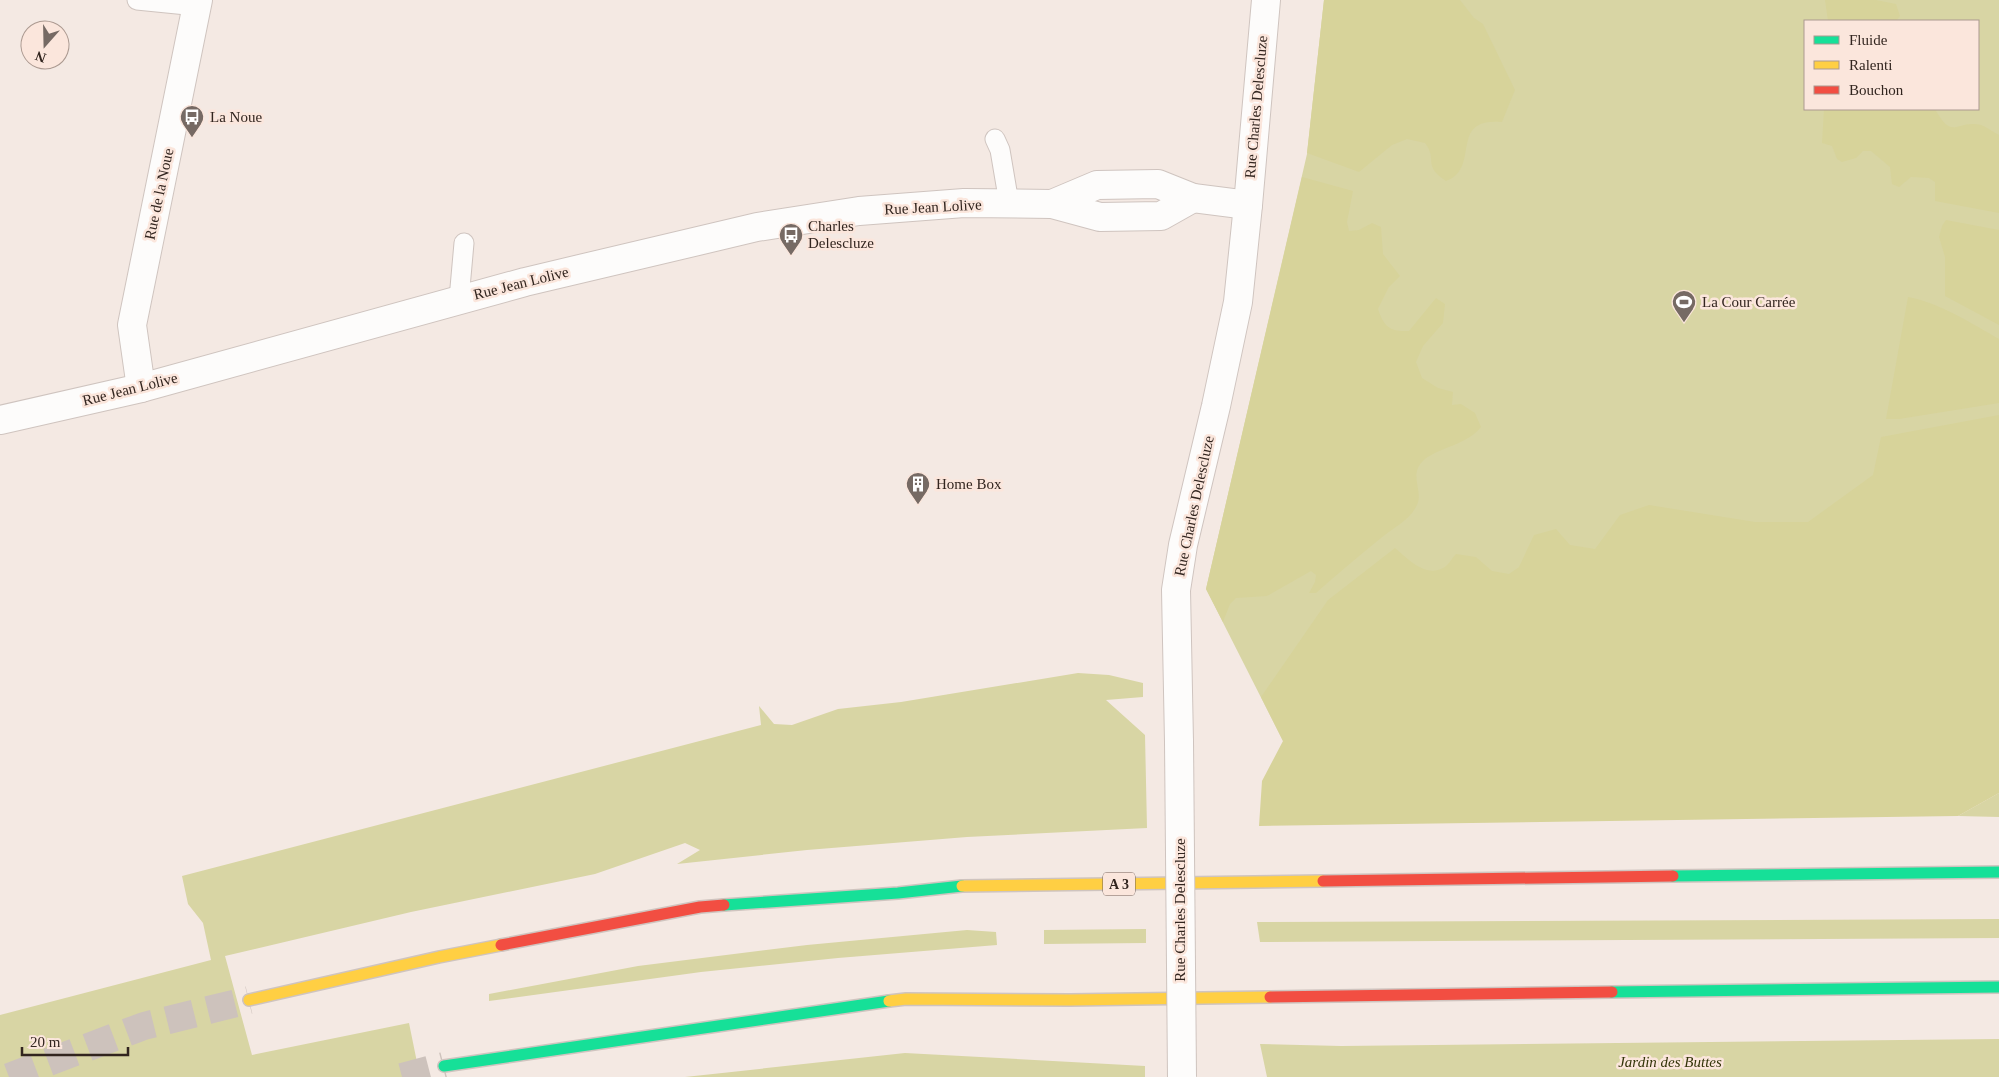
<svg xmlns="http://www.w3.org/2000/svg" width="1999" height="1077" font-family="'Times New Roman',serif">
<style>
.green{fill:#d8d5a4;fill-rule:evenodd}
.forest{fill:#d7d39a}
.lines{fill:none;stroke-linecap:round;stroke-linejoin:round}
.highway-tunnel{stroke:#cdc2bc;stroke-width:28;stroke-dasharray:28 14;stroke-linecap:butt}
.lane-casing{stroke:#cfc4bf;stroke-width:21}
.street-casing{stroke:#cfc4bf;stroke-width:30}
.fast-casing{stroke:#cfc4bf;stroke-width:14}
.slow-casing{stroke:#cfc4bf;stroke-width:14}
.jam-casing{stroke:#cfc4bf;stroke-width:14}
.lane{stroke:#fdfcfb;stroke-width:19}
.street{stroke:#fdfcfb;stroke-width:28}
.fast{stroke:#16e098;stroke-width:11}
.slow{stroke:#ffcf43;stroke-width:11}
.jam{stroke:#f24e42;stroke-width:11}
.street-bridge-casing{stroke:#cfc4bf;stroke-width:30;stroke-linecap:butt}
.street-bridge{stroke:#fdfcfb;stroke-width:28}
.labels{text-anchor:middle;stroke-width:5;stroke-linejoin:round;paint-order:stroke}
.shield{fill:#fbe6dc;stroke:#6e5f58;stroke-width:1}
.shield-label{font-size:14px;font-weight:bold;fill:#32251f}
.street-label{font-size:15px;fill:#32251f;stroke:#fbe6dc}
.poi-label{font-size:15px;fill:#32251f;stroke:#fbe6dc;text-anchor:start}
.park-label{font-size:15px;font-style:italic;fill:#333409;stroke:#fbe6dc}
</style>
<rect width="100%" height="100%" fill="#f4e9e3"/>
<!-- green -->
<g class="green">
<path d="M1324,0H1999V706L1283,741L1206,589L1307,154ZM1805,21H1978V109H1805Z"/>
<polygon points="1078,673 1109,675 1143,683 1143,697 1106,700 1145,735 1147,828 967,837 807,850 677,864 700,850 685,843 595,874 411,912 225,956 252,1055 409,1023 420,1077 0,1077 0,1015 211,960 203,923 188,904 182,876 761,725 759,706 774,724 792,725 838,709 901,702"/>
<polygon points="1999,793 1999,817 1958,816"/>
<polygon points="1999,919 1999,938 1260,942 1257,922"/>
<polygon points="1146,929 1146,943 1044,944 1044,930"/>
<polygon points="967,930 996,932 997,945 838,958 701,972 489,1001 489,994 638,966 807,945"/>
<polygon points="1999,1039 1999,1077 1267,1077 1260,1044 1341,1046"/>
<polygon points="905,1053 1145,1066 1145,1077 685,1077"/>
</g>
<!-- forest -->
<g class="forest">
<path d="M1324,0H1460L1474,18L1483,24L1515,90L1502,122C1447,117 1482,168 1446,181C1422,165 1438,160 1425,143L1407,139L1392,145L1359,172L1307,153Z"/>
<polygon points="1825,0 1876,0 1896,4 1900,16 1896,21 1828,21"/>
<path d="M1824,109H1935C1953,142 1956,119 1981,125C1987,127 1993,132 1999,135V213L1935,201V182L1929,178L1911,177L1899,187L1892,184L1890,167L1871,151H1863L1856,158L1842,162L1837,159L1832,146L1822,143Z"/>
<path d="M1302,177L1353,191L1347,222L1349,231L1359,230L1372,223L1381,227L1383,254L1400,276L1389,287L1378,309C1384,327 1390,332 1409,331L1436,298L1445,304L1443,323L1423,346L1416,362L1422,378L1438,388L1453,392L1452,405L1461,404L1475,413L1481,427C1468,444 1441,447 1425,459C1407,474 1424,490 1417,505C1410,520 1393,528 1381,538C1359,556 1337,574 1316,593H1309L1315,582L1316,575L1311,571L1267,596L1236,598L1230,604L1223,622L1206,589Z"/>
<polygon points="1946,220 1999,230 1999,325 1945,296 1945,257 1939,237 1942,226"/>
<path d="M1908,297C1940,303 1971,323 1999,339V403L1899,419H1886Z"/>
<path d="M1999,415V793L1958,816L1259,826L1262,781L1283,741L1261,697L1328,600L1395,548C1407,558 1425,578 1443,568C1448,566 1452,558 1456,554L1476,557L1492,571L1509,574L1519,567L1534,535L1556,529L1570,545L1595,549L1620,515L1649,505L1755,522H1808L1873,475L1881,437Z"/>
</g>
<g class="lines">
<!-- highway-tunnel -->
<g class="highway-tunnel">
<polyline points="9,1077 144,1026 249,1000"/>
<polyline points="402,1077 444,1066"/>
</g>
<!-- lane casing -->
<g class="lane-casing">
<g id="lane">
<polyline points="137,0 197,6"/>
<polyline points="995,139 1000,150 1009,203"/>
<polyline points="459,299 464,243"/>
</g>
</g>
<!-- street casing -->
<g class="street-casing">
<g id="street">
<polyline points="1052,204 1097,185 1158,184 1193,198 1248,205"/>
<polyline points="141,388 132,325 198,0"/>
<polyline points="0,420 141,388 525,282 757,227 859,211 964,203 1052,204 1100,217 1161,216 1193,198"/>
<polyline points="1179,742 1176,590 1183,545 1216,406 1238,302 1248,205 1266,0"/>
</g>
</g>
<!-- fast casing -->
<g class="fast-casing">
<g id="fast">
<polyline points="1673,876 1999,872"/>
<polyline points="724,905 898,893 962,886"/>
<polyline points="1612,992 1999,987"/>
<polyline points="444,1066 889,1001"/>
</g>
</g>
<!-- slow casing -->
<g class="slow-casing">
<g id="slow">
<polyline points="962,886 1323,881"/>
<polyline points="249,1000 439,957 501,945"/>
<polyline points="889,1001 906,999 1070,1000 1270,997"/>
</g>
</g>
<!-- jam casing -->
<g class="jam-casing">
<g id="jam">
<polyline points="1323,881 1673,876"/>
<polyline points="501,945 700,907 724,905"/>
<polyline points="1270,997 1612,992"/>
</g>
</g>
<!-- lane -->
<use href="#lane" class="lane"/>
<!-- street -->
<use href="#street" class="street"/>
<!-- fast -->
<use href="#fast" class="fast"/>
<!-- slow -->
<use href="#slow" class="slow"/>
<!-- jam -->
<use href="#jam" class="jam"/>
<!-- street-bridge casing -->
<g class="street-bridge-casing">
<polyline id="street-bridge" points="1179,742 1182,1077"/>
</g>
<!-- street-bridge -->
<use href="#street-bridge" class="street-bridge"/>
</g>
<!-- icons -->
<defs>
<g id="bus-pin" transform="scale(1.25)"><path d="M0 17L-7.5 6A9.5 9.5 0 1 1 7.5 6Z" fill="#766a64" stroke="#fbe6dc"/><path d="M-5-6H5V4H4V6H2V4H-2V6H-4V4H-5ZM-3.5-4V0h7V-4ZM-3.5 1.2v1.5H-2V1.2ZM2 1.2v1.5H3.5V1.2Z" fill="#fff"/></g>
<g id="stadium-pin" transform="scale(1.25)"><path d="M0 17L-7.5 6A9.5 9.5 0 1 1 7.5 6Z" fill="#766a64" stroke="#fbe6dc"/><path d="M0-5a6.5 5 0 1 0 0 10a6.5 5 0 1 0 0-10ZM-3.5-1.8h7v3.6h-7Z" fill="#fff"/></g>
<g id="building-pin" transform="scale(1.25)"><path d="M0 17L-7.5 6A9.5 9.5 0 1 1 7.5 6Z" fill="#766a64" stroke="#fbe6dc"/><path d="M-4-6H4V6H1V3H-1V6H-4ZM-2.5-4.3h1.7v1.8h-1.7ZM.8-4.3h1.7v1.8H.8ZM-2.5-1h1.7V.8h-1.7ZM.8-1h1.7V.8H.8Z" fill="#fff"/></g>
</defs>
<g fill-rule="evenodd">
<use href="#bus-pin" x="192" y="117"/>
<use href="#bus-pin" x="791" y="235"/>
<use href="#stadium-pin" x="1684" y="302"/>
<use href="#building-pin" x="918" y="484"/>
</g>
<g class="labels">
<!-- shield labels -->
<rect class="shield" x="1103" y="872.5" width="32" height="23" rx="4"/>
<g class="shield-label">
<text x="1119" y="889">A 3</text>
</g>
<!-- street labels -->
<g class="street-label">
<text transform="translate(1256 107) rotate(-85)" y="5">Rue Charles Delescluze</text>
<text transform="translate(159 194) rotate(-78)" y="5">Rue de la Noue</text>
<text transform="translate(933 207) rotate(-3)" y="5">Rue Jean Lolive</text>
<text transform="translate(521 283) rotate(-14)" y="5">Rue Jean Lolive</text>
<text transform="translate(130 389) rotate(-14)" y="5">Rue Jean Lolive</text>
<text transform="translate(1194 506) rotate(-78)" y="5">Rue Charles Delescluze</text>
<text transform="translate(1180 910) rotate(-90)" y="5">Rue Charles Delescluze</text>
</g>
<!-- poi labels -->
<g class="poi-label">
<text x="210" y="122">La Noue</text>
<text x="808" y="231">Charles<tspan x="808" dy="17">Delescluze</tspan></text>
<text x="1702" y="307">La Cour Carrée</text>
<text x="936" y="489">Home Box</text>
</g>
<!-- park labels -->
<g class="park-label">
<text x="1670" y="1067">Jardin des Buttes</text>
</g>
</g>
<!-- legend -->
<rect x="1804" y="20" width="175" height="90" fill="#fbe6dc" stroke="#ab9990"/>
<rect x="1814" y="36" width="25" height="8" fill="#16e098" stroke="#ab9990"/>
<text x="1849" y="45" font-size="15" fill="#32251f">Fluide</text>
<rect x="1814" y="61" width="25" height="8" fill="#ffcf43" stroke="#ab9990"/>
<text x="1849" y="70" font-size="15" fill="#32251f">Ralenti</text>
<rect x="1814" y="86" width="25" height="8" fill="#f24e42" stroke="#ab9990"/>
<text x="1849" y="95" font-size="15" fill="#32251f">Bouchon</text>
<!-- north arrow -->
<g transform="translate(45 45) rotate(200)"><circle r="24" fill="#fbe6dc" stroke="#ab9990"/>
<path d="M0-4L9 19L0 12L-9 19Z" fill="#766a64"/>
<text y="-8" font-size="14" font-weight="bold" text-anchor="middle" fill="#32251f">N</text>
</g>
<!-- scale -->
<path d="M22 1047v8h106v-8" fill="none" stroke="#32251f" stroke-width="2.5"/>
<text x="30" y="1047" font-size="15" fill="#32251f" stroke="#fbe6dc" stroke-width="4" paint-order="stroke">20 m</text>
</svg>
